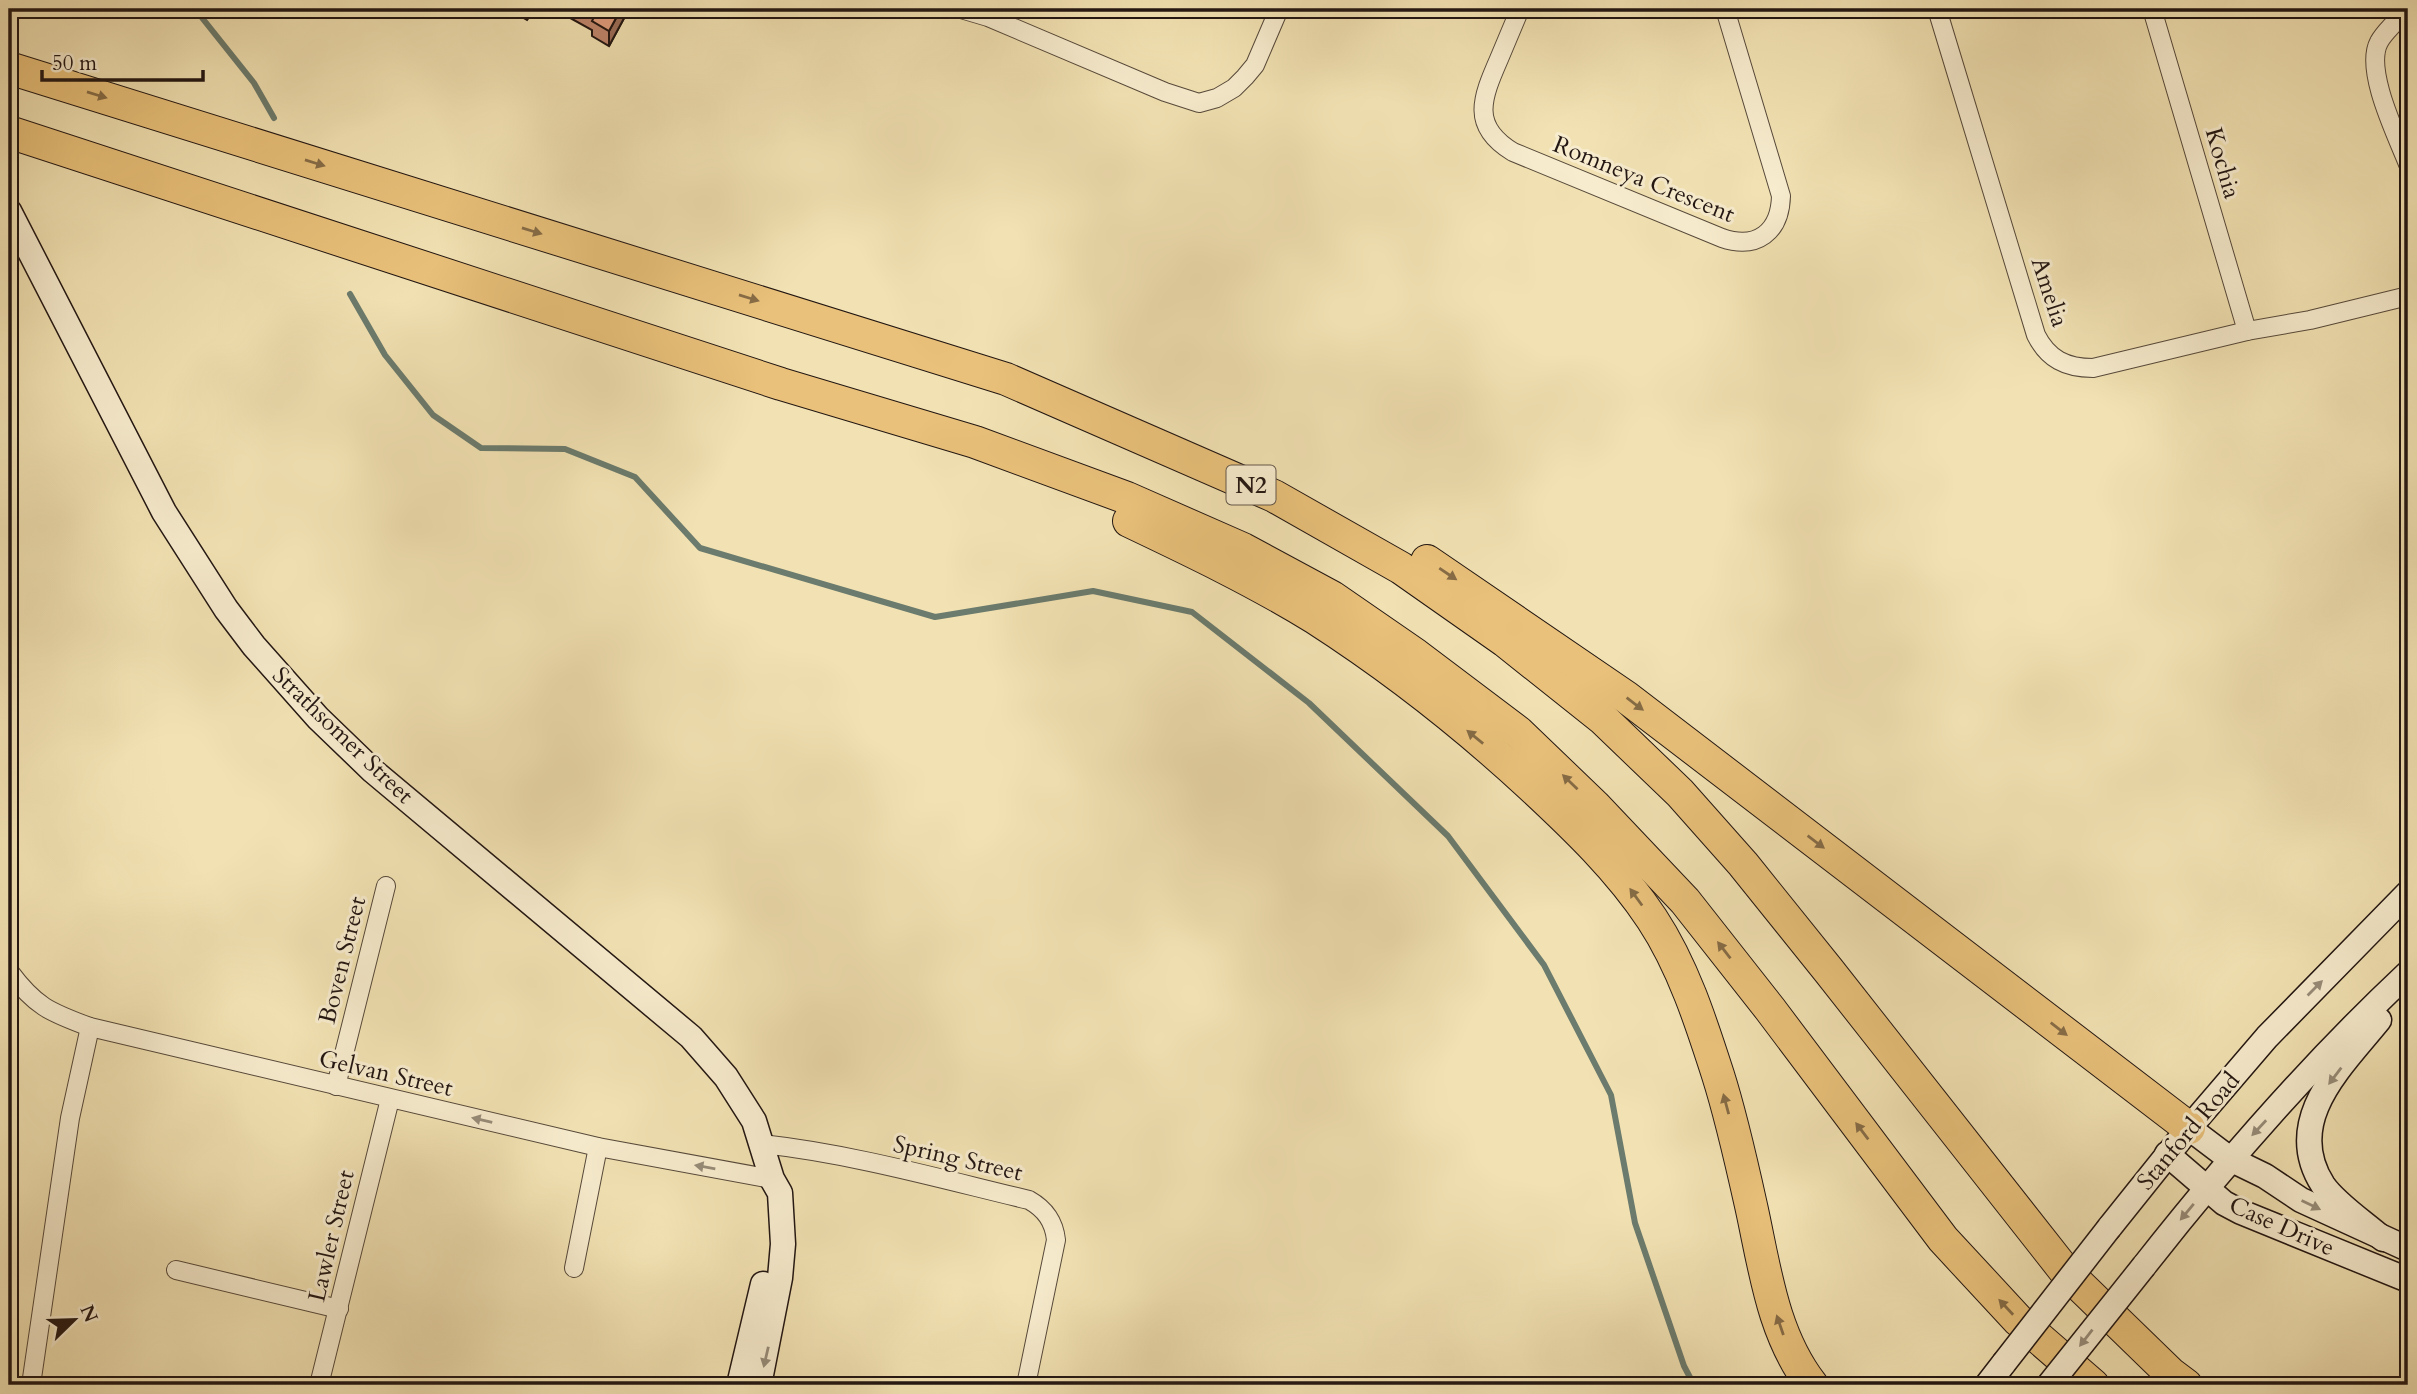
<svg xmlns="http://www.w3.org/2000/svg" width="2417" height="1394" font-family="Cardo,serif">
<style>
.lines{fill:none;stroke-linecap:round;stroke-linejoin:round}
.stream{stroke:#6b7b6d;stroke-width:6}
.street-casing{stroke:#56493a;stroke-width:20}
.secondary-casing{stroke:#221612;stroke-width:27}
.highway-casing{stroke:#221612;stroke-width:34}
.street{stroke:#f7ecce;stroke-width:18}
.secondary{stroke:#f7ecce;stroke-width:24}
.highway{stroke:#e9c17a;stroke-width:32}
.secondary-bridge-casing{stroke:#221612;stroke-width:27;stroke-linecap:butt}
.secondary-bridge{stroke:#f7ecce;stroke-width:24}
.wall{fill:#c0866c;stroke:#221612;stroke-width:2}
.shaded-wall{fill:#9c6d58;stroke:#221612;stroke-width:2}
.building{fill:#df9c7d;stroke:#221612;stroke-width:2}
.oneway{fill:#866c46}
.oneway2{fill:#978c79}
.labels{text-anchor:middle;stroke-width:6;stroke-linejoin:round;paint-order:stroke}
.shield{fill:#f7ecce;stroke:#62564a;stroke-width:2}
.shield-label{font-size:23px;font-weight:bold;fill:#221612}
.street-label{font-size:24px;fill:#221612;stroke:#f7ecce}
</style>
<rect width="100%" height="100%" fill="#f2e2b3"/>
<filter id="stains"><feTurbulence type="fractalNoise" baseFrequency=".00286" numOctaves="4"/><feColorMatrix values="0 0 0 0 .2 0 0 0 0 .09 0 0 0 0 .02 0 0 0 .5 -.17"/></filter>
<radialGradient id="worn" r=".72"><stop offset=".6" stop-color="#630" stop-opacity="0"/><stop offset="1" stop-color="#630" stop-opacity=".3"/></radialGradient>
<g class="lines">
<!-- stream -->
<g class="stream">
<polyline points="195,9 254,83 274,118"/>
<polyline points="350,294 385,355 433,415 481,448 565,449 635,477 700,548 935,617 1093,591 1192,612 1309,703 1448,836 1544,965 1611,1095 1635,1223 1684,1366 1694,1385"/>
</g>
<!-- street casing -->
<g class="street-casing">
<g id="street">
<polyline points="961,9 988,17 1165,92 1199,103 1217,98 1234,88 1245,77 1255,65 1279,9"/>
<path d="M1520,9C1513,26 1506,42 1499,59C1482,98 1470,126 1513,152L1722,238C1757,250 1780,232 1781,196L1725,9"/>
<path d="M1937,9L2036,335C2048,359 2066,368 2093,368L2247,331L2310,320L2408,296"/>
<polyline points="2152,9 2247,331"/>
<path d="M2397,20C2391,27 2383,34 2379,42C2364,70 2397,136 2408,164"/>
<path d="M9,971C35,1006 49,1012 90,1027L598,1147L772,1179"/>
<polyline points="336,1086 386,886"/>
<path d="M762,1144C853,1154 941,1179 1029,1200C1045,1209 1054,1221 1056,1240L1026,1385"/>
<polyline points="574,1268 598,1147"/>
<polyline points="176,1270 339,1309"/>
<polyline points="31,1385 70,1118 90,1027"/>
<polyline points="319,1385 390,1099"/>
</g>
</g>
<!-- secondary casing -->
<g class="secondary-casing">
<g id="secondary">
<polyline points="9,211 164,512 226,609 254,646 318,718 373,771 691,1037 726,1077 754,1121 772,1179 780,1193 783,1244 780,1278 759,1385"/>
<path d="M2379,1020C2341,1067 2282,1121 2323,1185C2336,1204 2365,1223 2383,1239"/>
<polyline points="2189,1128 2230,1159 2265,1176 2301,1200 2408,1249"/>
<polyline points="2167,1154 2224,1203 2241,1212 2408,1280"/>
<polyline points="2109,1228 2189,1128 2267,1037 2408,893"/>
<path d="M2144,1266C2225,1163 2312,1063 2408,973"/>
<polyline points="739,1385 763,1284"/>
<polyline points="1987,1385 2004,1363"/>
</g>
</g>
<!-- highway casing -->
<g class="highway-casing">
<g id="highway">
<polyline points="9,68 1006,379 1274,496 1401,568 1505,641 1603,719 1680,793 1743,864 1829,971 2065,1271 2170,1373 2186,1385"/>
<polyline points="9,132 781,384 975,442 1127,498 1243,549 1332,597 1416,655 1518,732 1595,806 1685,901 1770,1009 1943,1239 2018,1320 2093,1385"/>
<path d="M1129,521C1192,551 1255,581 1315,618C1391,667 1464,724 1531,786C1575,827 1619,869 1652,919C1683,966 1701,1022 1718,1075C1732,1119 1742,1165 1752,1210C1765,1270 1773,1335 1812,1385"/>
<polyline points="1427,561 1626,697 2189,1128"/>
</g>
</g>
<!-- street -->
<use href="#street" class="street"/>
<!-- secondary -->
<use href="#secondary" class="secondary"/>
<!-- highway -->
<use href="#highway" class="highway"/>
<!-- secondary-bridge casing -->
<g class="secondary-bridge-casing">
<g id="secondary-bridge">
<polyline points="2004,1363 2109,1228"/>
<polyline points="2049,1385 2144,1266"/>
</g>
</g>
<!-- secondary-bridge -->
<use href="#secondary-bridge" class="secondary-bridge"/>
</g>
<!-- wall -->
<g class="wall">
<polygon points="508,9 541,9 539,13 533,10 527,20"/>
<polygon points="554,9 629,9 609,46 592,36 592,30"/>
</g>
<!-- shaded-wall -->
<g class="shaded-wall">
<polygon points="527,9 533,9 527,20"/>
<polygon points="621,9 629,9 609,46 609,31"/>
</g>
<!-- building -->
<polygon class="building" points="580,9 621,9 609,31 592,21 594,17"/>
<!-- one-way arrows -->
<defs><path id="oneway-solid" d="M-6-.8H1V-3.2L6.5 0L1 3.2V.8H-6Z" transform="scale(1.75)"/></defs>
<g class="oneway">
<use href="#oneway-solid" transform="translate(97 95) rotate(17)"/>
<use href="#oneway-solid" transform="translate(315 163) rotate(17)"/>
<use href="#oneway-solid" transform="translate(532 231) rotate(17)"/>
<use href="#oneway-solid" transform="translate(749 298) rotate(17)"/>
<use href="#oneway-solid" transform="translate(1448 574) rotate(34)"/>
<use href="#oneway-solid" transform="translate(1635 704) rotate(37)"/>
<use href="#oneway-solid" transform="translate(1475 737) rotate(-141)"/>
<use href="#oneway-solid" transform="translate(1570 782) rotate(-136)"/>
<use href="#oneway-solid" transform="translate(1816 842) rotate(37)"/>
<use href="#oneway-solid" transform="translate(1636 897) rotate(-126)"/>
<use href="#oneway-solid" transform="translate(1724 950) rotate(-128)"/>
<use href="#oneway-solid" transform="translate(2059 1029) rotate(38)"/>
<use href="#oneway-solid" transform="translate(1726 1104) rotate(-105)"/>
<use href="#oneway-solid" transform="translate(1862 1131) rotate(-127)"/>
<use href="#oneway-solid" transform="translate(2006 1307) rotate(-133)"/>
<use href="#oneway-solid" transform="translate(1780 1325) rotate(-109)"/>
</g>
<g class="oneway2">
<use href="#oneway-solid" transform="translate(2315 988) rotate(-45)"/>
<use href="#oneway-solid" transform="translate(2335 1076) rotate(127)"/>
<use href="#oneway-solid" transform="translate(482 1120) rotate(-167)"/>
<use href="#oneway-solid" transform="translate(2259 1128) rotate(133)"/>
<use href="#oneway-solid" transform="translate(705 1167) rotate(-170)"/>
<use href="#oneway-solid" transform="translate(2311 1205) rotate(26)"/>
<use href="#oneway-solid" transform="translate(2187 1212) rotate(130)"/>
<use href="#oneway-solid" transform="translate(2086 1338) rotate(128)"/>
<use href="#oneway-solid" transform="translate(766 1357) rotate(103)"/>
</g>
<g class="labels">
<!-- shield labels -->
<rect class="shield" x="1226.5" y="465.5" width="49" height="39" rx="5"/>
<g class="shield-label">
<text x="1251" y="493">N2</text>
</g>
<!-- street labels -->
<g class="street-label">
<text transform="translate(2223 163) rotate(74)" y="8">Kochia</text>
<text transform="translate(1644 179) rotate(22)" y="8">Romneya Crescent</text>
<text transform="translate(2050 292) rotate(72)" y="8">Amelia</text>
<text transform="translate(343 735) rotate(44)" y="8">Strathsomer Street</text>
<text transform="translate(342 960) rotate(-76)" y="8">Boven Street</text>
<text transform="translate(386 1073) rotate(13)" y="8">Gelvan Street</text>
<text transform="translate(2188 1131) rotate(-50)" y="8">Stanford Road</text>
<text transform="translate(958 1158) rotate(13)" y="8">Spring Street</text>
<text transform="translate(2282 1226) rotate(24)" y="8">Case Drive</text>
<text transform="translate(331 1236) rotate(-77)" y="8">Lawler Street</text>
</g>
</g>
<!-- margin -->
<rect width="2417" height="1394" fill="none" stroke="#f2e2b3" stroke-width="35"/>
<rect x="10" y="10" width="2396" height="1373" fill="none" stroke="#221612" stroke-width="3.5"/>
<rect x="18" y="18" width="2382" height="1359" fill="none" stroke="#221612" stroke-width="2"/>
<!-- north arrow -->
<g transform="translate(74 1320) rotate(67)" stroke="#f7ecce" stroke-width="5" paint-order="stroke">
<path d="M0-5L12 26L0 18L-12 26Z" fill="#221612"/>
<text y="-10" font-size="19" font-weight="bold" text-anchor="middle" fill="#221612">N</text>
</g>
<!-- scale -->
<path d="M42 70v10h161v-10" fill="none" stroke="#221612" stroke-width="3.5"/>
<text x="52" y="70" font-size="21" fill="#221612" stroke="#f7ecce" stroke-width="5" paint-order="stroke">50 m</text>
<rect width="100%" height="100%" filter="url(#stains)"/>
<rect width="100%" height="100%" fill="url(#worn)"/>
</svg>
